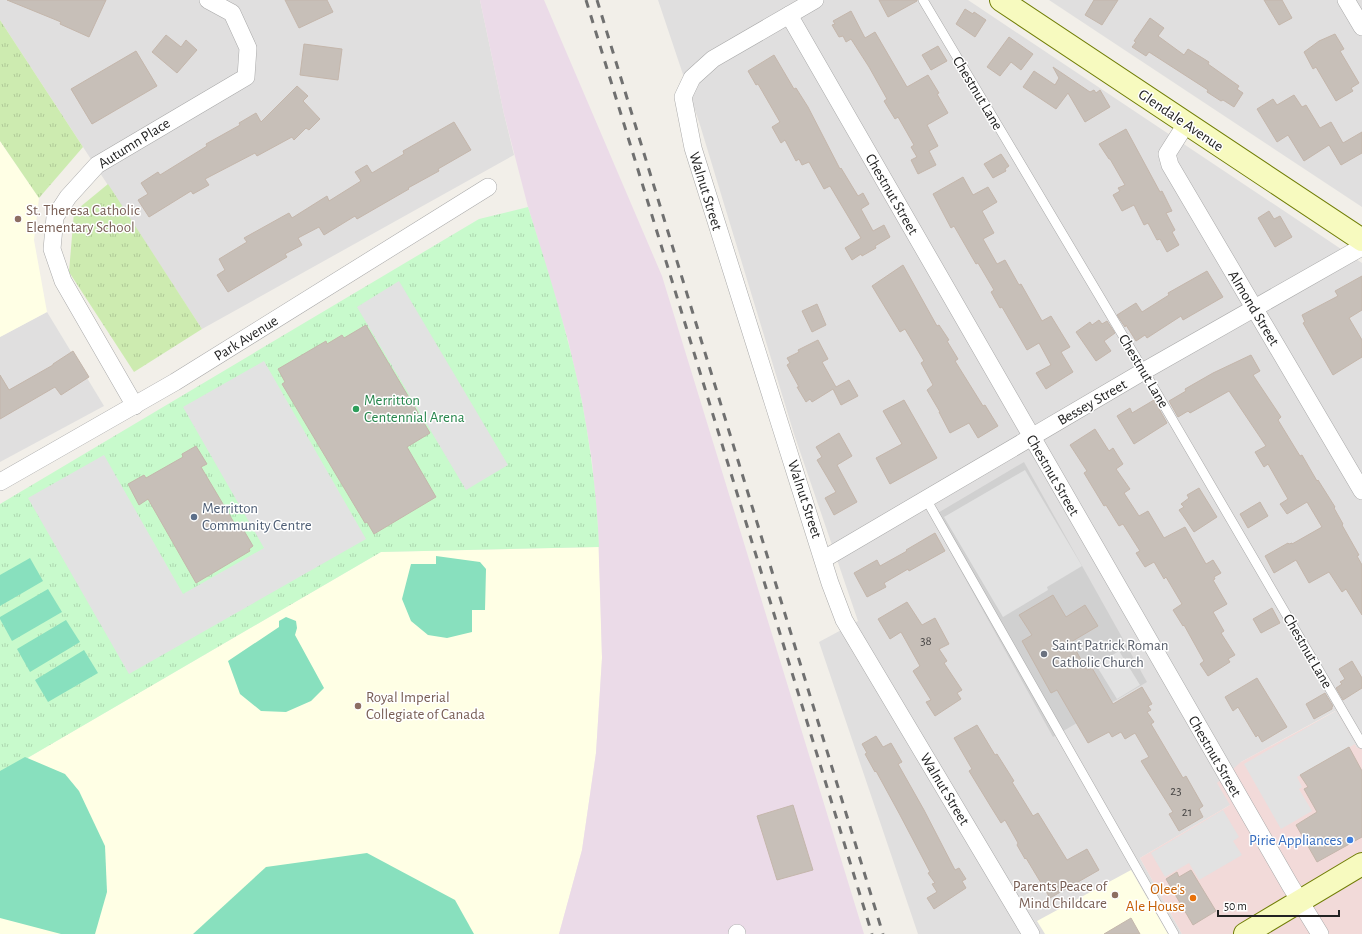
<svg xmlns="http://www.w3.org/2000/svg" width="1362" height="934" font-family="'Alegreya Sans',sans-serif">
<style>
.residential{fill:#e0dfdf}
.commercial{fill:#f2dad9}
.education{fill:#ffffe5}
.religious{fill:#d0d0d0}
.railway{fill:#ebdbe8}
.grass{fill:url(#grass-tufts)}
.park{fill:url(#park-tufts)}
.pitch{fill:#88e0be}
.parking{fill:#e2e2e2}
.building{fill:#c7bfb8;stroke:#c4b6ab}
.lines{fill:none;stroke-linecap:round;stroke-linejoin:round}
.lane-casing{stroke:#a9a9a9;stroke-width:10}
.street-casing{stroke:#a9a9a9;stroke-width:18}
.secondary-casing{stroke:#707d05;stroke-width:24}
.lane{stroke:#fff;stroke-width:9}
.street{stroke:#fff;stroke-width:17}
.secondary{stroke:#f7fabf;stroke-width:22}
.rail{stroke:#707070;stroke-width:3;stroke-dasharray:8 8;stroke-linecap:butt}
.education-dot{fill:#8d6e63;stroke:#fff;stroke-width:1.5}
.leisure-dot{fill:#2e9e5b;stroke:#fff;stroke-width:1.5}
.service-dot{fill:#5c6f8a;stroke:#fff;stroke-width:1.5}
.worship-dot{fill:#6b7280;stroke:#fff;stroke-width:1.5}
.shop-dot{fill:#3f7fe0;stroke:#fff;stroke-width:1.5}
.food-dot{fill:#e8710a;stroke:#fff;stroke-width:1.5}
.labels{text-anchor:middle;stroke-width:3;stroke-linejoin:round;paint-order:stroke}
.number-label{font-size:13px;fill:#4b4948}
.street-label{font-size:15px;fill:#222;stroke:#fff}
.education-label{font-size:15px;fill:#785e54;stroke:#fff;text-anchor:start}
.leisure-label{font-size:15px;fill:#27864d;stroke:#fff;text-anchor:start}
.service-label{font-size:15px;fill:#4e5e75;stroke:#fff;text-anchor:start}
.worship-label{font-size:15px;fill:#5b616d;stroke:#fff;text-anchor:start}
.shop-label{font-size:15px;fill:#366cbe;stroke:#fff;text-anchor:end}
.food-label{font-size:15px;fill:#c56008;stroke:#fff;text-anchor:end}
</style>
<defs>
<pattern id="grass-tufts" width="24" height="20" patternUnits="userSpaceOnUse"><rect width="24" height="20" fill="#cdebb0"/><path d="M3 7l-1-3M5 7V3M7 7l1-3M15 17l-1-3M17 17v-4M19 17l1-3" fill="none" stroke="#b0c997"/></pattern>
<pattern id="park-tufts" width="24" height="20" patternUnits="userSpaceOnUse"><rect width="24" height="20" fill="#c8facc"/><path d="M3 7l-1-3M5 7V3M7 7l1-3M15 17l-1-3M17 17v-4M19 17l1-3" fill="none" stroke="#acd6af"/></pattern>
</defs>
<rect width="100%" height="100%" fill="#f2efe9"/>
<!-- residential -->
<g class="residential">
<polygon points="0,0 480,0 504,114 514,155 202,329 0,20"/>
<polygon points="658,0 968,0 1362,263 1362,746 1357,748 1335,711 1241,762 1230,805 1140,858 1182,934 918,934 819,642 858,621 794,434 700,125"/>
<polygon points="1049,0 1362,0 1362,207"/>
<polygon points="47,312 104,406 0,462 0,337"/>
</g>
<!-- commercial -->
<polygon class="commercial" points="1336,711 1357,748 1362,746 1362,934 1182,934 1140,858 1230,805 1217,783 1241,762"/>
<!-- education -->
<g class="education">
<polygon points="0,141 39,198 34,240 47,312 0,337"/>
<polygon points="599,547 602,658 596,753 582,850 559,934 0,934 0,774 381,552"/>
<polygon points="1131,870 1168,934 1045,934 1037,921"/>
</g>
<!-- religious -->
<polygon class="religious" points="1024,462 1147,682 1053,737 931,517"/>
<!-- railway -->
<polygon class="railway" points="480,0 544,0 662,276 864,934 559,934 582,850 596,753 602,658 598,529 592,461 582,402 568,340 528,207 504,114"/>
<!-- grass -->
<g class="grass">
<polygon points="0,20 83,147 39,198 0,141"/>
<polygon points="108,184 202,329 134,372 69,272 74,212"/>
</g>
<!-- park -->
<path class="park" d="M528,207C548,271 569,336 582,402C591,450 597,498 599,547L381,552L0,774V504L479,219Z"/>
<!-- pitch -->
<g class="pitch">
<polygon points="436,556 480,562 486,569 485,610 472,610 472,632 447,638 428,635 411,621 402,599 411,564 436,564"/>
<polygon points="30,558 43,581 0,606 0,575"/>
<polygon points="48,589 62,612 12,641 0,619 0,617"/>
<polygon points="286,617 296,621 297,628 295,635 324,688 311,701 286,712 261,711 240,694 228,661 279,627 279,621"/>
<polygon points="66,620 80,642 30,672 17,649"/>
<polygon points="84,650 98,673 48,702 35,680"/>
<polygon points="25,757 65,774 79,791 105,846 107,892 95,934 61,934 0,918 0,771"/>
<polygon points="367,853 455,900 474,934 193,934 266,867"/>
</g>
<!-- parking -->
<g class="parking">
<polygon points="399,281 508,465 466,490 357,307"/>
<polygon points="264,361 366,539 129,674 28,498 104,455 183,594 264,548 183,407"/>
<polygon points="1025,470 1082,566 1047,587 1048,590 1003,617 944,517"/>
<polygon points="1119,651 1140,685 1117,699 1096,665"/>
<polygon points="1336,711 1355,744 1297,777 1302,787 1299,789 1312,811 1281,829 1244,764"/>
<polygon points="1223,810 1239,837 1233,841 1242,855 1199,880 1189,863 1165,877 1151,853"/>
</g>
<!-- building -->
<g class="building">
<polygon points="7,0 106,0 89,37 60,24 61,22"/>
<polygon points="285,0 327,0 333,12 299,28"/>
<polygon points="879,0 917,0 917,1 888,17"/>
<polygon points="1094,0 1118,0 1102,25 1085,15"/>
<polygon points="1264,0 1282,0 1292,18 1279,25"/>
<polygon points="965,9 973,14 974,12 986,20 975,37 956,24"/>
<polygon points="851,11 865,38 875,32 907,87 928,75 939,93 937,94 948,113 927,125 938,146 929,151 936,165 918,174 911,160 917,157 911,147 914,145 898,117 895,119 884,101 887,99 869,67 851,39 846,42 843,36 839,37 832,25 835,24 833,21"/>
<polygon points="1150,18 1164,28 1158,36 1184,55 1188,49 1209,62 1208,64 1239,86 1237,89 1243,93 1234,107 1223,100 1221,101 1207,92 1208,90 1149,52 1146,56 1132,47 1136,42 1134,41"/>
<polygon points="1335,34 1344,49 1340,51 1359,83 1351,88 1353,91 1336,101 1316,67 1313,69 1304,52 1319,41"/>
<polygon points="166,35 181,47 186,40 197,50 177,73 152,52"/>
<polygon points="1009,37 1033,54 1021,70 1011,62 1000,76 987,67"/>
<polygon points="304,44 342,49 338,80 300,75"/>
<polygon points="938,46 947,61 931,70 922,55"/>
<polygon points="136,51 157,86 92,124 71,89"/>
<polygon points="774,55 794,89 796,88 808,107 840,169 841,168 858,196 863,193 869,204 861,209 873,231 884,225 890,237 875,246 876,248 862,256 861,254 852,260 845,248 861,238 830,186 824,189 809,162 802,165 799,159 796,161 785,140 781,143 772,127 780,122 758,84 756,85 748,71"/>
<polygon points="1053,67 1090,92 1094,90 1096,93 1100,90 1110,107 1085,122 1068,93 1056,109 1023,87 1034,71 1055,85 1059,78"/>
<polygon points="297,86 308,96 303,101 320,119 309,130 306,128 294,140 292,137 257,156 255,153 205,179 209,185 193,194 191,191 149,217 138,200 148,194 141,183 158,172 160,175 207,146 206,144 240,125 239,123 256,113 261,122"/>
<polygon points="1294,95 1302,107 1306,105 1320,128 1331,122 1343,143 1362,132 1362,153 1341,165 1329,145 1304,161 1288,135 1277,142 1257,109 1273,99 1277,105"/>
<polygon points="454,122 471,150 438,169 439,171 408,188 409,189 357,219 355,216 324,235 319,227 298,238 302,245 285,254 287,257 228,292 217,275 225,270 219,259 247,242 244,238 289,213 292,218 327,196 329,201 361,181 355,172 367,165 372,173 404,154 403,151"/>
<polygon points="1126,129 1160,192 1162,191 1172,211 1166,213 1175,230 1172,232 1179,245 1167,252 1160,239 1157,240 1148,223 1144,225 1134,205 1122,211 1113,195 1120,191 1118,188 1125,185 1110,159 1109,159 1099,144"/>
<polygon points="1001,154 1009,166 1005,169 1006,171 993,178 984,164"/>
<polygon points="963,177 973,195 988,187 997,202 982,211 994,233 983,239 997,264 1005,260 1019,285 1021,284 1042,321 1051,316 1070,347 1061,352 1073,372 1046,389 1036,373 1051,365 1039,343 1027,350 1002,307 1000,308 991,292 994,290 978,263 976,264 954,226 951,228 933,194"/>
<polygon points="1269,211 1274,219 1280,216 1292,237 1275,247 1258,218"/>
<polygon points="903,265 937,326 939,325 949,340 947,341 958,359 955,361 983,406 985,405 998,426 978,438 969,423 950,433 939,412 940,412 927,390 933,385 921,363 924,361 905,329 900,332 872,286"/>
<polygon points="1207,271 1223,297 1183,320 1181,316 1147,338 1145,335 1136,341 1126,325 1125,327 1117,315 1136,303 1142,312 1169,295 1168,293"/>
<polygon points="1362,276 1362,310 1349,318 1362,340 1362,357 1333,375 1303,323 1305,322 1302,315 1338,296 1335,291"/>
<polygon points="817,304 826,325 812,332 802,311"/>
<polygon points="1099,320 1102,324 1107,321 1115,333 1104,341 1111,351 1096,361 1076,332 1090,322 1092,325"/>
<polygon points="366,325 430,433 407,447 436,497 374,534 367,522 365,523 282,384 285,382 278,369 326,341 327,344 342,335 344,338"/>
<polygon points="818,340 828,359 822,362 836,387 849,380 858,396 841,405 833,389 812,402 810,399 806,402 797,387 799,387 787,365 790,363 787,358 799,352 798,350"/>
<polygon points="73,351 89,377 61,395 55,387 0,419 0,375 9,390 53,365 53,364"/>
<polygon points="1251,355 1260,371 1253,375 1281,417 1278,420 1300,456 1302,455 1317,481 1318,480 1335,507 1334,508 1343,524 1342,525 1359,555 1357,556 1362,565 1362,615 1346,589 1342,592 1329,572 1309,583 1296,560 1274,573 1265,556 1288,543 1289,544 1292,543 1292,544 1322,527 1307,502 1287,514 1280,504 1288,499 1268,464 1264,467 1255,452 1266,446 1229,391 1190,413 1188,411 1178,417 1169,401 1186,391 1185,389 1213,373"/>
<polygon points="904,400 937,458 890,484 876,458 902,444 883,411"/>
<polygon points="1154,400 1167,423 1134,444 1117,416 1130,408 1132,413"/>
<polygon points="1095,429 1109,451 1113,448 1123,464 1116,469 1130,489 1124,493 1139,516 1148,511 1164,538 1185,527 1206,564 1213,560 1221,573 1214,577 1215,579 1213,580 1227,604 1213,612 1224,631 1221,633 1235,655 1228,659 1230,662 1208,676 1200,664 1204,661 1184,625 1183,626 1173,610 1182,604 1166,577 1164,579 1154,562 1145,567 1143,564 1136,553 1140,551 1123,524 1119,526 1106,505 1104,506 1084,473 1087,471 1070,445"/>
<polygon points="839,433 852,456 837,465 857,502 834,515 825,498 836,492 817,460 822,457 816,447"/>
<polygon points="196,446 207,464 201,467 239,531 243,529 253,546 249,549 250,551 196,583 148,499 139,505 128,484 144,475 146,478 183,457 182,454"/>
<polygon points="1199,488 1217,517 1194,532 1179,510 1184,507 1181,504 1189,498 1187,495"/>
<polygon points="1260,502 1268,516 1248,528 1240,514"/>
<polygon points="935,533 945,551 909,571 908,569 884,583 886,587 867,597 854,573 877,560 880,566 907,551 906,550"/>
<polygon points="1053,595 1066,617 1085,605 1098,626 1071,642 1087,670 1092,668 1113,704 1142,687 1152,704 1148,706 1151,710 1147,712 1154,722 1151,724 1183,778 1186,776 1203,806 1199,809 1203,817 1179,831 1169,814 1173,812 1141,761 1149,757 1135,733 1125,739 1121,732 1112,737 1109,732 1088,743 1057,690 1051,693 1022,641 1032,635 1019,615"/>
<polygon points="907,602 922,625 935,618 949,644 939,649 947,661 944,663 962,690 957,693 961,699 935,716 926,702 931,700 913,671 920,666 901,632 890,639 878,619"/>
<polygon points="1272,608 1280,623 1261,633 1253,619"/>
<polygon points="1352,661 1362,678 1362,688 1343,700 1336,688 1342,684 1340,682 1345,679 1339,669"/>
<polygon points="1257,678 1287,727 1262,742 1258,735 1256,737 1238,707 1233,711 1225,697"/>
<polygon points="1325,693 1333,706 1332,707 1332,709 1314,719 1306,704"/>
<polygon points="977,725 995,755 997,754 1014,781 1012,782 1033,816 1038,813 1067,860 1087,849 1099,870 1050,898 1026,858 1025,859 1017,845 1018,843 1005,820 1001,823 991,807 969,771 972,769 954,738"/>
<polygon points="876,736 883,747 891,743 902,762 898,764 924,810 955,870 959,868 966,879 962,881 966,888 934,909 927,898 937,892 932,884 935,883 928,873 930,872 900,815 876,771 875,772 865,754 867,753 862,744"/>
<polygon points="1349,747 1362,771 1362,837 1317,862 1296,825 1317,812 1304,789 1308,787 1300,775"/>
<polygon points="793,805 813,870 777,880 757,816"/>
<polygon points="1191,870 1216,911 1193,925 1166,879 1177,872 1179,877"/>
<polygon points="1131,918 1140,934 1104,934"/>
</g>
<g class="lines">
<!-- lane casing -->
<g class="lane-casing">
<g id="lane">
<polyline points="923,0 1144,371 1362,744"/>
<polyline points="926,499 1174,934"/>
</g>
</g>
<!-- street casing -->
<g class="street-casing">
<g id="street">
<polyline points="815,0 713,59 692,78 683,97 693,148 830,583 844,620 1031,934"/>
<polyline points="1346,0 1362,27"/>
<polyline points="789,15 1290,885 1320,934"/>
<polyline points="1186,124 1167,154 1170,165 1362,491"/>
<polyline points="135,406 63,281 52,249 55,217 68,197 97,165 246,77 248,48 232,13 208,0"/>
<polyline points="0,482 175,382 488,187"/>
<polyline points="824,559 1144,371 1362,247"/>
<polyline points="737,933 737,934"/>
</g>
</g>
<!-- secondary casing -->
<g class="secondary-casing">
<g id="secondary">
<polyline points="1001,0 1362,240"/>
<polyline points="1245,934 1362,864"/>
</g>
</g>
<!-- lane -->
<use href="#lane" class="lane"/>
<!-- street -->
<use href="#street" class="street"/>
<!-- secondary -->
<use href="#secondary" class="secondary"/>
<!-- rail -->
<g class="rail">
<polyline points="586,0 872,934"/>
<polyline points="597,0 883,934"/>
</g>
</g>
<!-- markers -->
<g class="education-dot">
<circle cx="18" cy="219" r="4"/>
<circle cx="358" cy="706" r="4"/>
<circle cx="1115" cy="895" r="4"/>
</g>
<circle class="leisure-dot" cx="356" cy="409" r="4"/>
<circle class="service-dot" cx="194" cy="517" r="4"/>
<circle class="worship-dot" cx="1044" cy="654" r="4"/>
<circle class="shop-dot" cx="1350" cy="840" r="4"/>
<circle class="food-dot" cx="1193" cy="898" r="4"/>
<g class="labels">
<!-- number labels -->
<g class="number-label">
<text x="926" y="645">38</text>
<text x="1176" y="795">23</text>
<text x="1187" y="816">21</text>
</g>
<!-- street labels -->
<g class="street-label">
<text transform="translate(978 93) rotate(59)" y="5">Chestnut Lane</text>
<text transform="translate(1181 120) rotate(34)" y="5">Glendale Avenue</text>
<text transform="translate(134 143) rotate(-32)" y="5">Autumn Place</text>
<text transform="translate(706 191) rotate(73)" y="5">Walnut Street</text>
<text transform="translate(892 194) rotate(60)" y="5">Chestnut Street</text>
<text transform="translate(1254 308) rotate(59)" y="5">Almond Street</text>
<text transform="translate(246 338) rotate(-32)" y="5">Park Avenue</text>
<text transform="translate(1144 371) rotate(59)" y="5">Chestnut Lane</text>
<text transform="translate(1092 402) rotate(-30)" y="5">Bessey Street</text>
<text transform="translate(1053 475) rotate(60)" y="5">Chestnut Street</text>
<text transform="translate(805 499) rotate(72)" y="5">Walnut Street</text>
<text transform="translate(1308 651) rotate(60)" y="5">Chestnut Lane</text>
<text transform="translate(1215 756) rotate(60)" y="5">Chestnut Street</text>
<text transform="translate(945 789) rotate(59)" y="5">Walnut Street</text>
</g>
<!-- education labels -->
<g class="education-label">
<text x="26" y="215">St. Theresa Catholic<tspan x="26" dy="17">Elementary School</tspan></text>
<text x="366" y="702">Royal Imperial<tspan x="366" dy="17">Collegiate of Canada</tspan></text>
<text x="1107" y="891" text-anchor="end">Parents Peace of<tspan x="1107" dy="17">Mind Childcare</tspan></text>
</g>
<!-- leisure labels -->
<g class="leisure-label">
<text x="364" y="405">Merritton<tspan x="364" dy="17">Centennial Arena</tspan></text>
</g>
<!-- service labels -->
<g class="service-label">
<text x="202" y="513">Merritton<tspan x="202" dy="17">Community Centre</tspan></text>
</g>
<!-- worship labels -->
<g class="worship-label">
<text x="1052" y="650">Saint Patrick Roman<tspan x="1052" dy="17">Catholic Church</tspan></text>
</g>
<!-- shop labels -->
<g class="shop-label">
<text x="1342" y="845">Pirie Appliances</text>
</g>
<!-- food labels -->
<g class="food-label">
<text x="1185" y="894">Olee's<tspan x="1185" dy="17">Ale House</tspan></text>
</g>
</g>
<!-- scale -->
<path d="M1218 910v6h121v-6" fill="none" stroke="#222222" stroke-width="2"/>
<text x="1224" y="910" font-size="12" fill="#222222" stroke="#ffffff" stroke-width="3" paint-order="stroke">50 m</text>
</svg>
